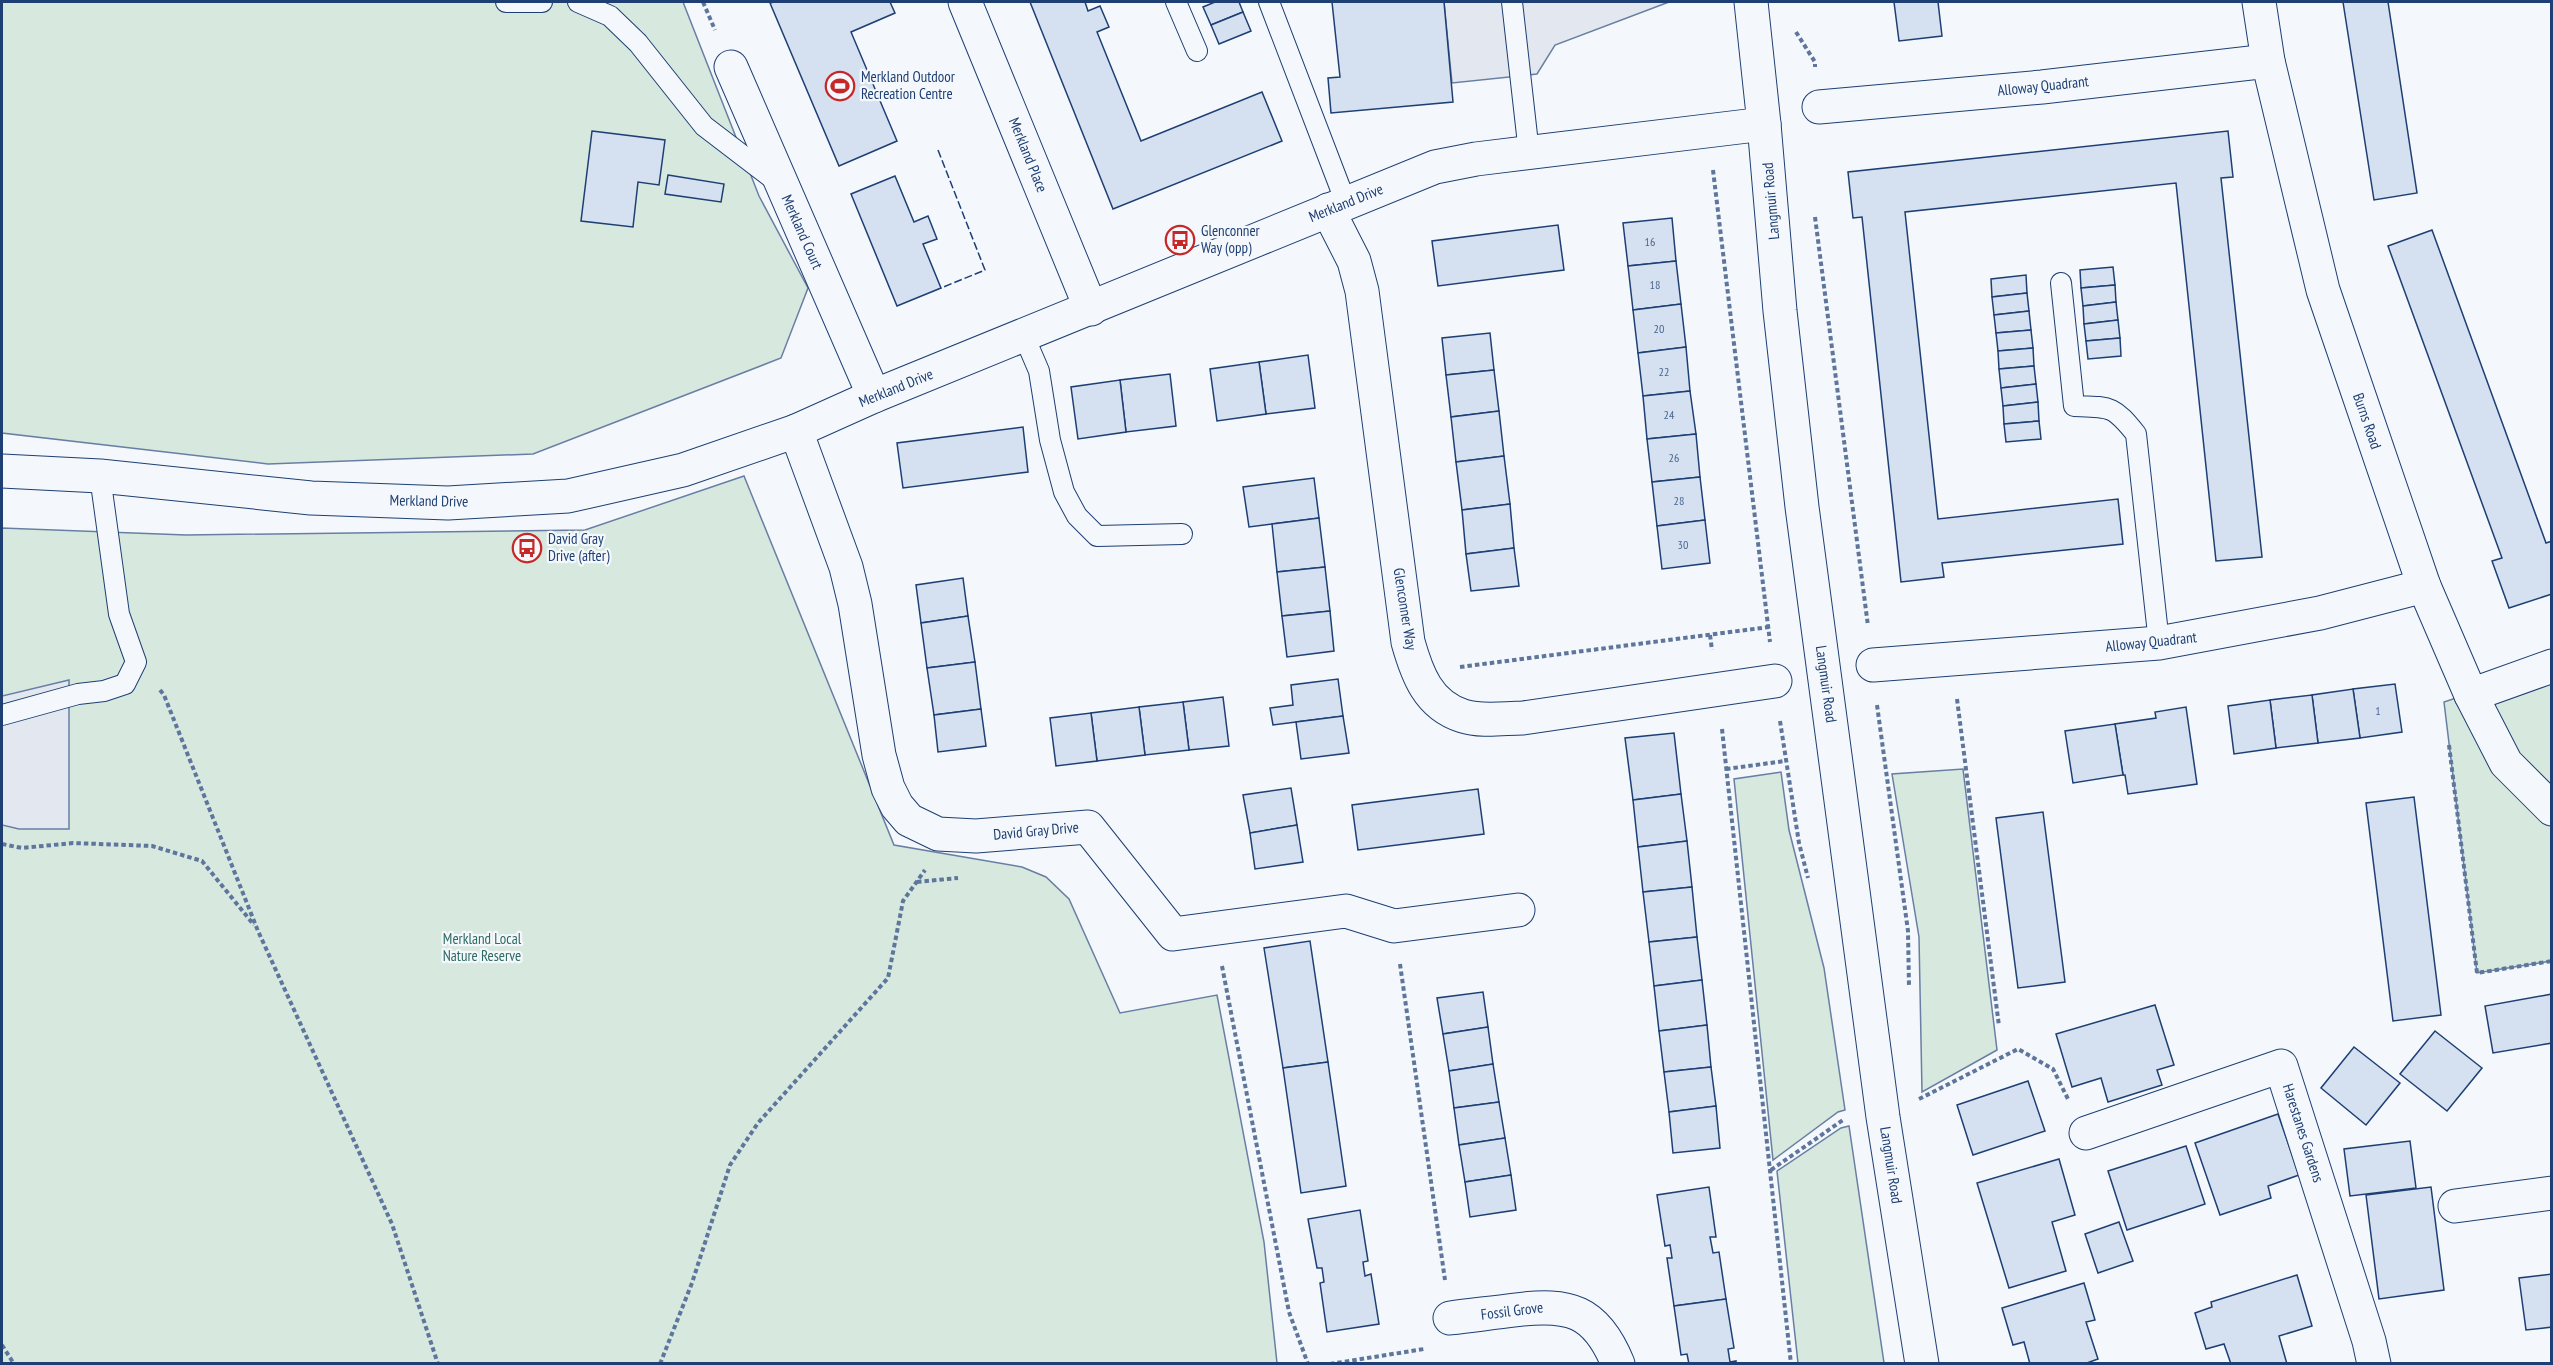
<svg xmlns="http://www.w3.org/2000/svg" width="2553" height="1365" font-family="'PT Sans Narrow',sans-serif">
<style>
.green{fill:#d7e8df;stroke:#687fa3;stroke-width:1.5}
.parking{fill:#e3e8f0;stroke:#687fa3;stroke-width:1.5}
.building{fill:#d5e0f0;stroke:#1d3f73;stroke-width:1.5}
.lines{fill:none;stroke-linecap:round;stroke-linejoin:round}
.lane-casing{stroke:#1d3f73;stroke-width:22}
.street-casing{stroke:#1d3f73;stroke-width:35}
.secondary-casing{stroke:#1d3f73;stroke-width:35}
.path{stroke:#5e769c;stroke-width:4;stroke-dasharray:4.5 3;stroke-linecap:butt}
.lane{stroke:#f4f7fb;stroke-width:20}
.street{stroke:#f4f7fb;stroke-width:33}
.secondary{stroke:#f4f7fb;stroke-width:33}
.fence{stroke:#1d3f73;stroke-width:1.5;stroke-dasharray:8 3;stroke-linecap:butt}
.labels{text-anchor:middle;stroke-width:4.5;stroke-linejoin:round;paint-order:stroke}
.number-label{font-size:12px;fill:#4b6792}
.poi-label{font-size:15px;fill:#1d3f73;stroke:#f4f7fb;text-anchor:start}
.street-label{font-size:15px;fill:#1d3f73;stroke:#f4f7fb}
.park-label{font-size:15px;fill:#2c6c60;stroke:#f4f7fb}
</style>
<rect width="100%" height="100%" fill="#f4f7fb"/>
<!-- green -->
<g class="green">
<polygon points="2,2 683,2 759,196 808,288 781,358 533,454 268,464 2,433"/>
<polygon points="744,476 894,845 1022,867 1046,877 1069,899 1120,1013 1217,995 1264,1242 1277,1363 2,1364 2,528 186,535 585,530"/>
<polygon points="2551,666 2551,961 2477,973 2444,702"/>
<polygon points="1963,769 1997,1050 1922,1092 1919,937 1892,774"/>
<polygon points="1781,772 1789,830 1824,968 1845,1110 1838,1112 1773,1160 1734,779"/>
<polygon points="1849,1126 1884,1363 1798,1363 1777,1171 1841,1128"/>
</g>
<!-- parking -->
<g class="parking">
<polygon points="1444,2 1669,2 1555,45 1537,74 1452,83"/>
<polygon points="69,680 69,829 19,829 2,825 2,696"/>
</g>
<!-- building -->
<g class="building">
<polygon points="774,2 890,2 895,13 851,32 897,141 839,166 770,3"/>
<polygon points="1030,2 1085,2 1088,11 1100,6 1109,27 1097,32 1141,141 1262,92 1282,141 1113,209"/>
<polygon points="1215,2 1239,2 1243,12 1211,25 1203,7"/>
<polygon points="1332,2 1444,2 1453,102 1331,113 1328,78 1340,77"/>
<polygon points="1894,2 1938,2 1942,36 1899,41"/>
<polygon points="2343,2 2388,2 2417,193 2374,200"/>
<polygon points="1243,12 1251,31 1219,44 1211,25"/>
<polygon points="592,131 665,140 659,185 638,182 633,227 581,221"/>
<polygon points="2228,131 2233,177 2221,178 2262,557 2216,561 2176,183 1905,212 1938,519 2118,499 2123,544 1942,563 1944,577 1901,582 1862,217 1853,218 1848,172"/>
<polygon points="668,175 724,184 721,202 665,194"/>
<polygon points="895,176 914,222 928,216 937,239 923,244 941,288 897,306 851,194"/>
<polygon points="1672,218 1676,261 1628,266 1623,223"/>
<polygon points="1558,225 1564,270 1438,286 1432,241"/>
<polygon points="2432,230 2546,543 2552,541 2552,594 2509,608 2492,561 2502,558 2388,246"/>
<polygon points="1676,261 1681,304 1633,310 1628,266"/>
<polygon points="2113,267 2115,285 2081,288 2080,270"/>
<polygon points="2026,275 2027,293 1992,297 1991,279"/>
<polygon points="2115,285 2116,302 2083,306 2081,288"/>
<polygon points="2027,293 2029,311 1994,315 1992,297"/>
<polygon points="2116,302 2118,320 2084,324 2083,306"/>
<polygon points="1681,304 1686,347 1638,353 1633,310"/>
<polygon points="2029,311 2031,330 1996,333 1994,315"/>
<polygon points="2118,320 2120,338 2086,341 2084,324"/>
<polygon points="2031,330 2033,348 1998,351 1996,333"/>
<polygon points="1490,333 1494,370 1446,375 1442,338"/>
<polygon points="2120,338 2121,356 2088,359 2086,341"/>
<polygon points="1686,347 1690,391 1643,396 1638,353"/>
<polygon points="2033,348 2034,366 1999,369 1998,351"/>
<polygon points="1308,355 1315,408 1266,414 1259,362"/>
<polygon points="1259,362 1266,414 1217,421 1210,369"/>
<polygon points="2034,366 2036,384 2001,388 1999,369"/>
<polygon points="1494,370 1499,411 1451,417 1446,375"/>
<polygon points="1170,374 1176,426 1126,432 1120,380"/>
<polygon points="1120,380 1126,432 1078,439 1071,387"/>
<polygon points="2036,384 2038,402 2003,406 2001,388"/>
<polygon points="1690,391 1696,434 1647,439 1643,396"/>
<polygon points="2038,402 2039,421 2004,424 2003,406"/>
<polygon points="1499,411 1504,456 1456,462 1451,417"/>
<polygon points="2039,421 2041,439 2006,442 2004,424"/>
<polygon points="1023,427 1028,472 903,488 897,443"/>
<polygon points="1696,434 1700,477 1652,482 1647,439"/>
<polygon points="1504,456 1510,504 1462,510 1456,462"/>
<polygon points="1700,477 1705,520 1657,526 1652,482"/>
<polygon points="1314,478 1319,518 1249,527 1243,487"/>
<polygon points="1510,504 1514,548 1466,554 1462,510"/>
<polygon points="1319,518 1325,567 1277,572 1272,524"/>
<polygon points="1705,520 1710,563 1662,569 1657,526"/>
<polygon points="1514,548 1519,586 1471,591 1466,554"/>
<polygon points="1325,567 1330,611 1282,616 1277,572"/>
<polygon points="963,578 968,616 921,623 916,585"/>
<polygon points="1330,611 1334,651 1287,657 1282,616"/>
<polygon points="968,616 975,662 927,668 921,623"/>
<polygon points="975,662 981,709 934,715 927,668"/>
<polygon points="1338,679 1343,716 1273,725 1270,708 1293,705 1291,685"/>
<polygon points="2395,684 2402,732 2360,738 2353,689"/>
<polygon points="2353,689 2360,738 2318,743 2312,695"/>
<polygon points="2312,695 2318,743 2276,748 2270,700"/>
<polygon points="1223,697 1229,746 1189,750 1183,702"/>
<polygon points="2270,700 2276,748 2234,754 2228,706"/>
<polygon points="1183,702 1189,750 1145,755 1139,707"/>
<polygon points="1139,707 1145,755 1097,761 1091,713"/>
<polygon points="2186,707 2197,784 2128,794 2125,775 2123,775 2115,724 2156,718 2155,712"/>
<polygon points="981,709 986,746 938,752 934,715"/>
<polygon points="1091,713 1097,761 1056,766 1050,718"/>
<polygon points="1343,716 1349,753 1301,759 1296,722"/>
<polygon points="2115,724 2123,775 2073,783 2065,731"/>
<polygon points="1674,733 1681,794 1633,800 1625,738"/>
<polygon points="1291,788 1297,825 1250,833 1243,795"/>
<polygon points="1478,789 1484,834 1358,850 1352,805"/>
<polygon points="1681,794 1687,841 1638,847 1633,800"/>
<polygon points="2414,797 2441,1015 2393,1021 2366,803"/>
<polygon points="2043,812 2065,982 2018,988 1996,818"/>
<polygon points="1297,825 1303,862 1255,869 1250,833"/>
<polygon points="1687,841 1692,887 1643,892 1638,847"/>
<polygon points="1692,887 1697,937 1649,942 1643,892"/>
<polygon points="1697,937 1702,980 1654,986 1649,942"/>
<polygon points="1310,941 1328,1062 1283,1068 1264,948"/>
<polygon points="1702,980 1707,1025 1659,1031 1654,986"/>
<polygon points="1483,992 1488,1027 1443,1034 1437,998"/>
<polygon points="2552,994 2552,1043 2493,1053 2485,1006"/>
<polygon points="2155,1005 2174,1065 2157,1070 2162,1085 2108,1102 2101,1078 2072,1087 2056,1034"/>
<polygon points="1707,1025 1711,1067 1664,1072 1659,1031"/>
<polygon points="1488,1027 1493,1064 1449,1071 1443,1034"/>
<polygon points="2435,1031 2482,1068 2447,1111 2400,1074"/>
<polygon points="2354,1047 2400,1083 2366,1125 2321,1088"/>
<polygon points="1328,1062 1346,1186 1301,1193 1283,1068"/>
<polygon points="1493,1064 1499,1102 1454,1108 1449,1071"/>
<polygon points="1711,1067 1716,1106 1669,1112 1664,1072"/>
<polygon points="2028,1081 2045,1131 1973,1155 1957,1105"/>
<polygon points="1499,1102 1505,1138 1459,1145 1454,1108"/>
<polygon points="1716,1106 1720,1148 1673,1153 1669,1112"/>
<polygon points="2278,1114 2299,1175 2268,1186 2271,1198 2220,1215 2195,1143"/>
<polygon points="1505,1138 1511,1175 1465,1182 1459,1145"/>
<polygon points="2410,1141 2416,1188 2350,1196 2344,1149"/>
<polygon points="2186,1146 2205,1204 2127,1230 2108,1171"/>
<polygon points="2059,1159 2075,1215 2052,1222 2066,1271 2009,1288 1977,1183"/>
<polygon points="1511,1175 1516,1210 1470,1217 1465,1182"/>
<polygon points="1709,1187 1716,1237 1710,1237 1713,1253 1719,1252 1726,1299 1674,1306 1667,1258 1672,1258 1670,1245 1665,1246 1657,1195"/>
<polygon points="2431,1187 2444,1290 2379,1299 2366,1195"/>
<polygon points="1360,1210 1368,1261 1363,1262 1365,1276 1371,1274 1379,1324 1327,1332 1320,1283 1324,1282 1322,1268 1317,1268 1308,1219"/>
<polygon points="2119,1222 2133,1261 2098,1273 2085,1234"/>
<polygon points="2552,1274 2552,1327 2526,1330 2519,1278"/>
<polygon points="2297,1275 2312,1326 2279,1336 2287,1364 2231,1364 2224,1344 2206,1349 2195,1313 2212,1307 2211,1302"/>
<polygon points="2084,1283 2095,1320 2086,1322 2098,1359 2084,1364 2030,1364 2024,1342 2013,1345 2002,1308"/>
<polygon points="1726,1299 1734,1348 1728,1349 1730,1362 1736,1361 1736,1364 1689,1364 1687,1354 1681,1355 1674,1306"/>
</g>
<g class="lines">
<!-- lane casing -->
<g class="lane-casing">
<g id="lane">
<polyline points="506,2 542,2"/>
<polyline points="578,2 610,16 638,43 704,126 776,181"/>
<polyline points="1176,2 1197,51"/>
<polyline points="1269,2 1346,203"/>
<polyline points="1512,2 1529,153"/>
<path d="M2061,283L2074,406C2110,407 2113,405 2136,434L2159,643"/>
<polyline points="1024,336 1039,371 1050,440 1064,492 1077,516 1097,536 1182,534"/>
<polyline points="2,715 78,694 104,691 125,684 136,662 119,614 100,476"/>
</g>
</g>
<!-- street casing -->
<g class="street-casing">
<g id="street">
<polyline points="965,2 1091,309"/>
<polyline points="2259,2 2268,61 2323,290 2424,586 2471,695 2506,763 2552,809"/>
<polyline points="731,67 874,396"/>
<polyline points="1819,107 2042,87 2268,61"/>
<polyline points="1764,124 1780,311 1802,507 1883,1117 1922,1364"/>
<path d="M1328,210L1354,261L1362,291L1408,642C1417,674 1428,705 1463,716C1481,722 1505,718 1523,718L1775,681"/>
<polyline points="796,431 846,567 855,604 879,755 888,788 897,806 909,820 938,834 976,836 1088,827 1173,934 1346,911 1394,926 1518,910"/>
<polyline points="1873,665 2159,643 2320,613 2424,586"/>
<polyline points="2471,695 2552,666"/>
<polyline points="2086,1133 2281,1066 2369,1341 2374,1364"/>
<polyline points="2455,1206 2552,1193"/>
<path d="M1450,1318C1472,1315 1493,1313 1515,1310C1569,1303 1596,1310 1618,1364"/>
</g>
</g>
<!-- secondary casing -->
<g class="secondary-casing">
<polyline id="secondary" points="2,471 100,476 311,498 448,503 568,496 683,470 796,431 874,396 1435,167 1476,159 1764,124 1751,2"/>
</g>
<!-- path -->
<g class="path">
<polyline points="703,2 715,30"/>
<polyline points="1796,32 1815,62 1815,67"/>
<polyline points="1713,170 1770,642"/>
<polyline points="1815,217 1868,626"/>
<polyline points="1710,635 1712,650"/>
<polyline points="1460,667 1769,627"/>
<polyline points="160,690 164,695 258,931 392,1224 438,1364"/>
<polyline points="1957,699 1999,1026"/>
<polyline points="1877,705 1908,931 1909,986"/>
<polyline points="1780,721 1799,843 1808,878"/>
<polyline points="1722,729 1791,1364"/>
<polyline points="2449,745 2477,973 2552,961"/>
<polyline points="1726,769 1785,761"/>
<polyline points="2,844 22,848 73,843 152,846 202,861 254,925"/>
<polyline points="917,882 958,878"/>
<polyline points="1400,964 1445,1280"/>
<polyline points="1222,966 1289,1312 1308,1364"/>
<polyline points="1919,1099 2018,1049 2053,1069 2068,1099"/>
<polyline points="1771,1170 1843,1120"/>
<polyline points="2,1345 14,1364"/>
<polyline points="660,1364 692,1283 730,1165 758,1123 888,978 903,901 925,870"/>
<polyline points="1330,1364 1424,1349"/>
</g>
<!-- lane -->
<use href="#lane" class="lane"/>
<!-- street -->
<use href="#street" class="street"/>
<!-- secondary -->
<use href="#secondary" class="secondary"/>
<!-- fence -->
<polyline class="fence" points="938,150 985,270 941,288"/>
</g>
<!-- icons -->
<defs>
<g id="stadium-ring" transform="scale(1.5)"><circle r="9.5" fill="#f4f7fb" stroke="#c62828" stroke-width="1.5"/><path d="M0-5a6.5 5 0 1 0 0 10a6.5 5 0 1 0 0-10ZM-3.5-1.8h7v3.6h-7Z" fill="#c62828"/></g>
<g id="bus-ring" transform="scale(1.5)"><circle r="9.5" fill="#f4f7fb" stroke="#c62828" stroke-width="1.5"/><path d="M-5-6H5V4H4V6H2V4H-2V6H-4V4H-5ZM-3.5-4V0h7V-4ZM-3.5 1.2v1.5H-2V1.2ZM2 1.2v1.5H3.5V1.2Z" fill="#c62828"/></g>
</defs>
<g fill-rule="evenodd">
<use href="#stadium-ring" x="840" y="86"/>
<use href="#bus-ring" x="1180" y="240"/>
<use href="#bus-ring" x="527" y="548"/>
</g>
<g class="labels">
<!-- number labels -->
<g class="number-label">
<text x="1650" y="246">16</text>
<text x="1655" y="289">18</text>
<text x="1659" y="333">20</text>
<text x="1664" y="376">22</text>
<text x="1669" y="419">24</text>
<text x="1674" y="462">26</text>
<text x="1679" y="505">28</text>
<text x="1683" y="549">30</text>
<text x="2378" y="715">1</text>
</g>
<!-- poi labels -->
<g class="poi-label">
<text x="861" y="82">Merkland Outdoor<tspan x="861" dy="17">Recreation Centre</tspan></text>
<text x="1201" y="236">Glenconner<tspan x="1201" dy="17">Way (opp)</tspan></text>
<text x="548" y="544">David Gray<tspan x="548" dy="17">Drive (after)</tspan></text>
</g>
<!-- street labels -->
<g class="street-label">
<text transform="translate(2043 86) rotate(-6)" y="5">Alloway Quadrant</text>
<text transform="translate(1028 155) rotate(68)" y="5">Merkland Place</text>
<text transform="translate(1771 201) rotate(-95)" y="5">Langmuir Road</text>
<text transform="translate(1346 203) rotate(-22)" y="5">Merkland Drive</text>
<text transform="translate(802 232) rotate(66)" y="5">Merkland Court</text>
<text transform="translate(896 388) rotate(-22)" y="5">Merkland Drive</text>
<text transform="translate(2367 421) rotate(71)" y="5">Burns Road</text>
<text transform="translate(429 501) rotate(1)" y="5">Merkland Drive</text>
<text transform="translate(1405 609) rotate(81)" y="5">Glenconner Way</text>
<text transform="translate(2151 642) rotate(-6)" y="5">Alloway Quadrant</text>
<text transform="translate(1826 684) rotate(82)" y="5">Langmuir Road</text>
<text transform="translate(1036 831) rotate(-5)" y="5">David Gray Drive</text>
<text transform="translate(2303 1133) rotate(72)" y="5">Harestanes Gardens</text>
<text transform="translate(1891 1165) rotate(81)" y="5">Langmuir Road</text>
<text transform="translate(1512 1311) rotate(-7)" y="5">Fossil Grove</text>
</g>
<!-- park labels -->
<g class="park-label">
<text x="482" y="944">Merkland Local<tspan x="482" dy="17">Nature Reserve</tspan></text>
</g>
</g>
<!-- border -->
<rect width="2553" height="1365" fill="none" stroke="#1d3f73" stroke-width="6"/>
</svg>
